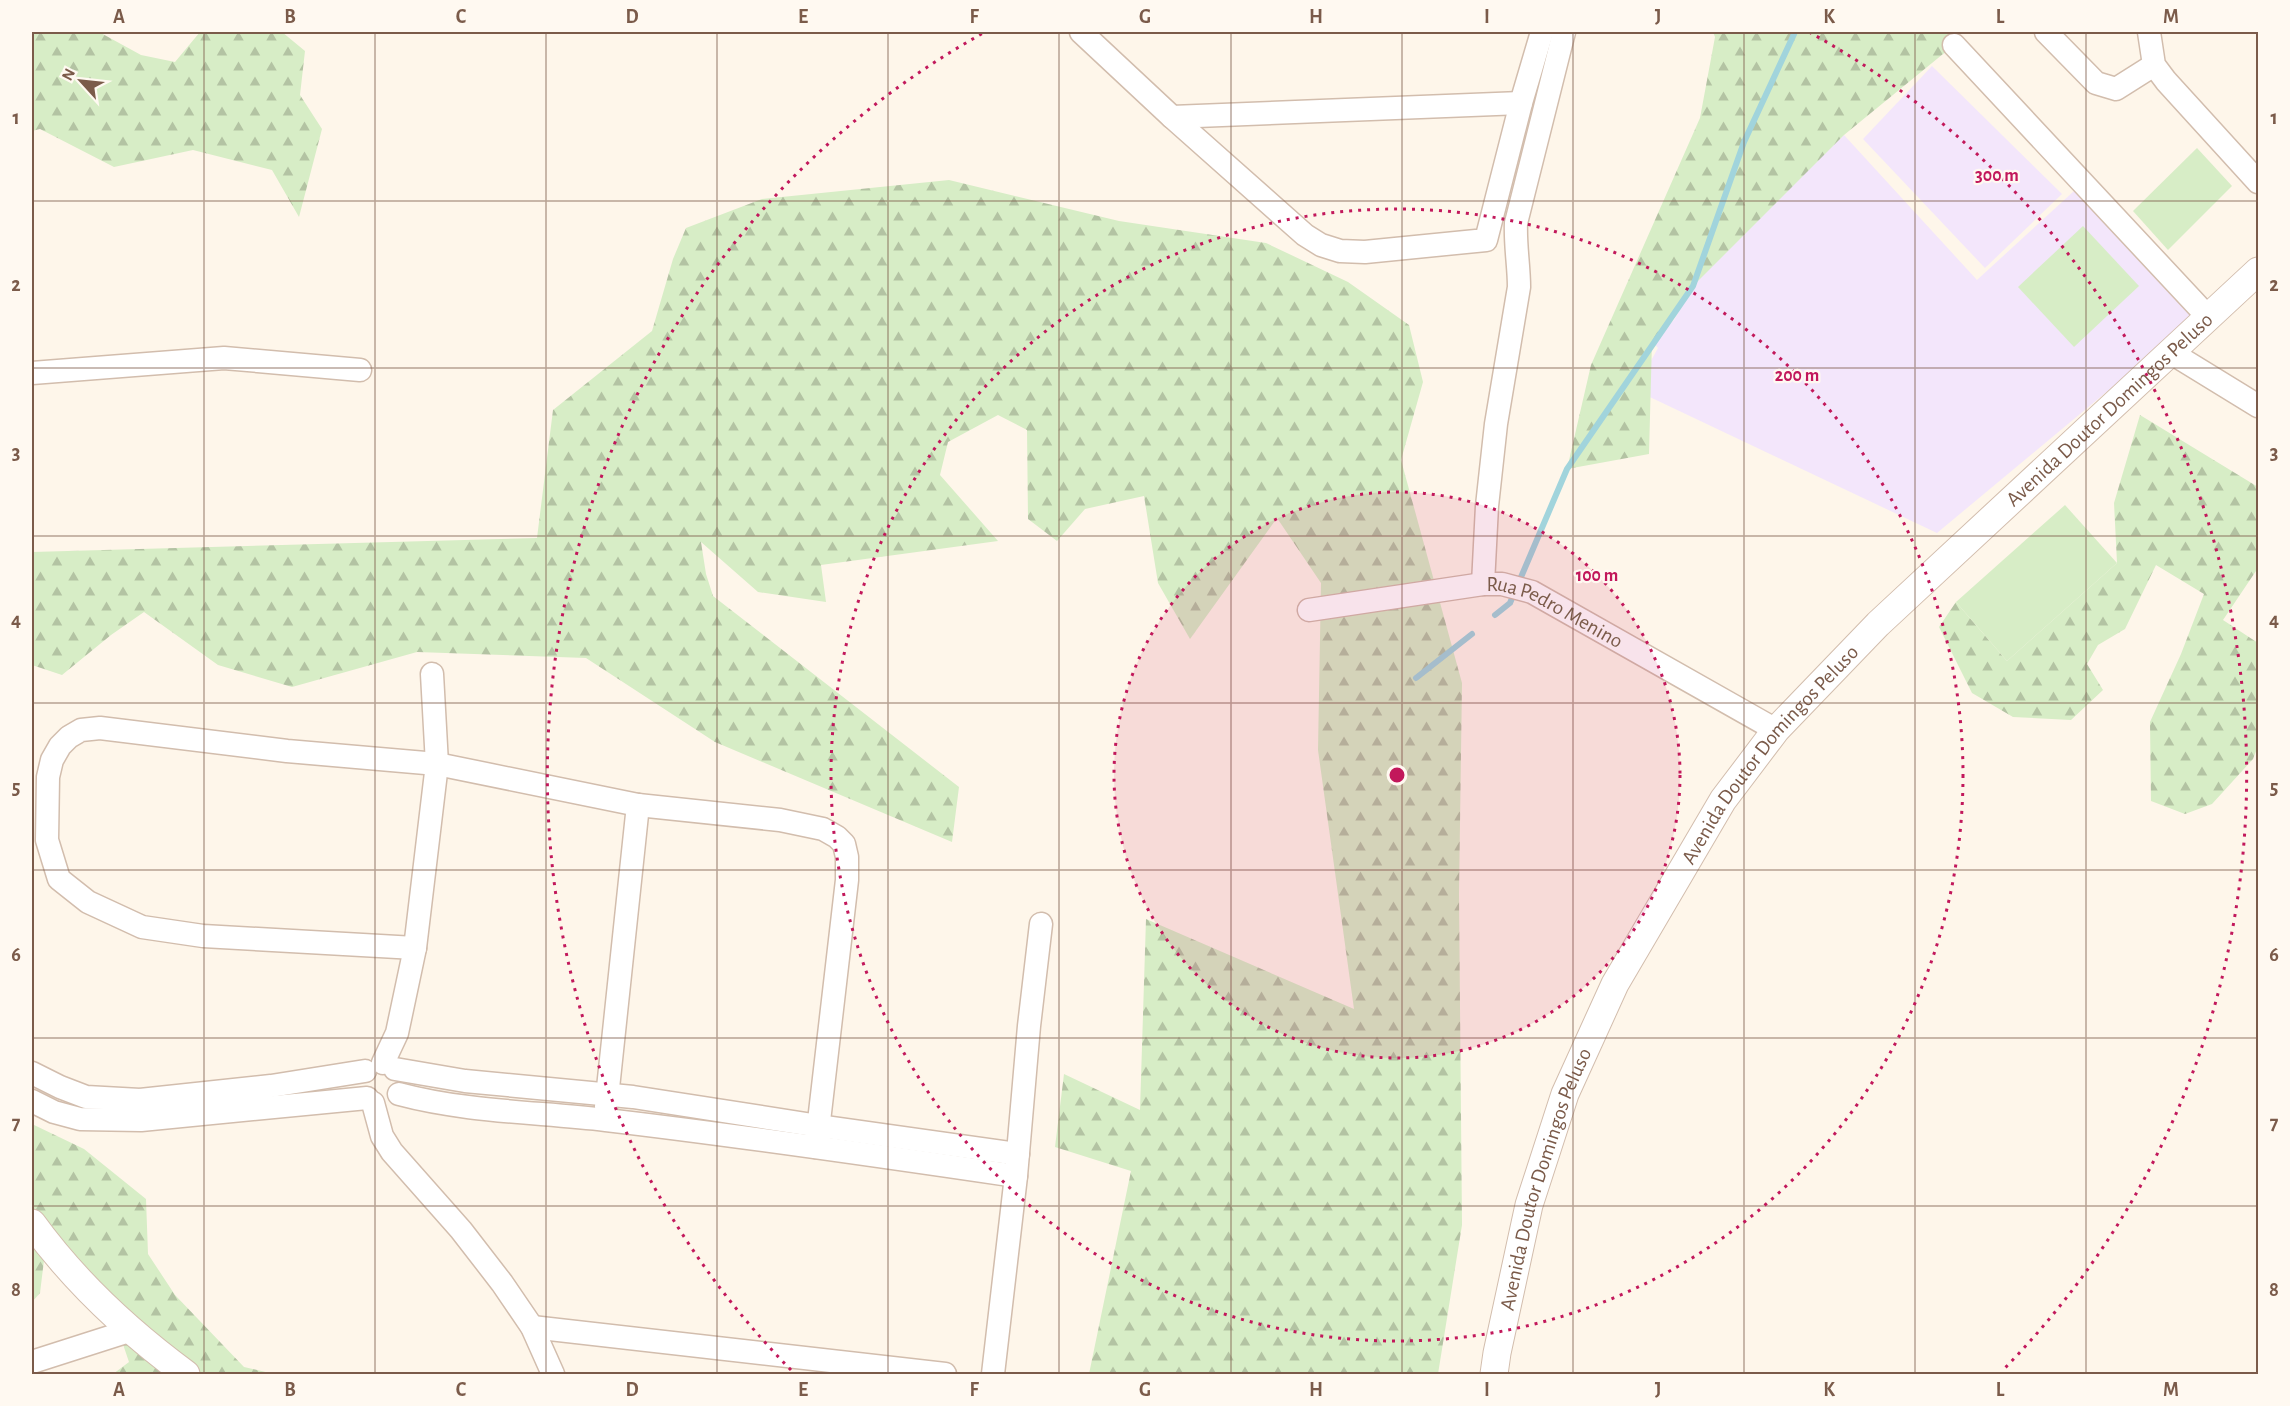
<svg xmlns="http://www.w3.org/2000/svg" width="2290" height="1406" font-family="'Alegreya Sans',sans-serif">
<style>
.education{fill:#f3e6fb}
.forest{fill:url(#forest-firs)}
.pitch{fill:#d7edc6}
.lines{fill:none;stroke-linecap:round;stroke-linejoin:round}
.stream{stroke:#a1d4dc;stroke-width:6}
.minor-casing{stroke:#d2bdad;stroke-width:25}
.tertiary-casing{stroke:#d2bdad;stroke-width:29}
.minor{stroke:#fff;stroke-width:22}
.tertiary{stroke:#fff;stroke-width:27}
.grid{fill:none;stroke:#7b5b4a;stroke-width:1.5;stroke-opacity:0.55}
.ring{fill:none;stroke:#c2185b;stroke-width:3;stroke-dasharray:3 6}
.labels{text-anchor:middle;stroke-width:4.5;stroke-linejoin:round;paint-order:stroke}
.street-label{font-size:21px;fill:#7b5b4a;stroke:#fff9f1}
.centre{fill:#c2185b;stroke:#fff9f1;stroke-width:3}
.ring-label{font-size:18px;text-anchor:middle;font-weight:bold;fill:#c2185b;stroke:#fff9f1;stroke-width:4.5;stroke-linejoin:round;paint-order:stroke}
.neatline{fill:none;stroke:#7b5b4a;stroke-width:2}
.grid-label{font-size:20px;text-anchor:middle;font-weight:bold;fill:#7b5b4a}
</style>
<defs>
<pattern id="forest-firs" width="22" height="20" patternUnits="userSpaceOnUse" patternTransform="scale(1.5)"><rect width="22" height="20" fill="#d7edc6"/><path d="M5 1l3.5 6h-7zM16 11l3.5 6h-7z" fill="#b3c3a3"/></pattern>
</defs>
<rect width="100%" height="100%" fill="#fef6ea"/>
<!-- education -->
<g class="education">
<polygon points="1932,66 2062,194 1985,268 1863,139"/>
<polygon points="1844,135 1977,280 2074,191 2194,319 1937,533 1635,390 1658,348 1652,341 1674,320 1703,270"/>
</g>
<!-- forest -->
<g class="forest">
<polygon points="32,32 99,32 141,55 175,62 200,32 282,32 305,51 300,95 322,129 299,217 272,170 193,150 114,167 40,129 32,131"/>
<polygon points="1713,32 1949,32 1954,45 1844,135 1693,286 1652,341 1649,454 1567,469 1591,365 1700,118 1715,37"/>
<polygon points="949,180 1119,221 1266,243 1348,282 1409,325 1423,382 1401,460 1462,683 1459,894 1462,1225 1438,1374 1089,1374 1131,1171 1055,1147 1064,1074 1140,1110 1146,919 1354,1009 1318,750 1321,583 1277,518 1190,639 1158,583 1144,496 1085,509 1057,541 1028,519 1027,430 998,415 948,442 940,475 998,541 821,565 826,602 758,592 701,542 706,574 713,596 959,787 952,842 715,742 586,658 417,652 292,687 218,665 144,612 111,635 62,675 32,665 32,552 537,538 553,410 652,331 673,259 686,228 762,199"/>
<polygon points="2140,415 2258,487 2258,568 2223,620 2258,643 2258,746 2253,759 2212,804 2185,814 2151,801 2150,722 2181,654 2204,594 2156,565 2125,629 2098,645 2087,664 2103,690 2071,720 2013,717 1972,693 1939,627 1956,602 2007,661 2117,563 2114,503"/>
<polygon points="32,1124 84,1149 146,1199 148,1254 175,1295 244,1367 274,1374 113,1374 129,1362 112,1312 46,1244 40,1293 32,1302"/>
</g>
<!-- pitch -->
<g class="pitch">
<polygon points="2197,148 2232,186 2168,250 2133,211"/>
<polygon points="2083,226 2139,286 2074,347 2018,287"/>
<polygon points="2065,505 2117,563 2007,661 1956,602"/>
</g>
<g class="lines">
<!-- stream -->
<g class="stream">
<polyline points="1495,615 1510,603 1567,469 1693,286 1744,142 1795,32"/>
<polyline points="1416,678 1472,634"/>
</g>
<!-- minor casing -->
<g class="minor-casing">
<g id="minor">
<polyline points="1081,32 1172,117 1305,235 1321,245 1340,251 1365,252 1486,240 1521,103 1542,32"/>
<polyline points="2046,32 2096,83 2116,89 2154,65"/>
<polyline points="2149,32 2154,65 2166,81 2258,182"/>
<polyline points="1954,45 2208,317"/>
<polyline points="1172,117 1521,103"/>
<polyline points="2170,352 2258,406"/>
<polyline points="32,373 224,358 360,370"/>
<path d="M1483,584L1487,506L1496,424L1519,287C1519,266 1515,245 1516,223L1564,32"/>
<path id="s1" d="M1309,610L1483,584H1502L1532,592L1776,730"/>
<polyline points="415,948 203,936 142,927 88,902 59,879 47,840 48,777 52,760 60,746 69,737 81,730 100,728 287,751 437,764 638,805 780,820 823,829 837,837 844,844 847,857 847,880 816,1147"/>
<polyline points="383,1063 397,1033 415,948 437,764 432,674"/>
<polyline points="395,1069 465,1081 633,1097 819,1126 1018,1154"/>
<polyline points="32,1073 60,1087 86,1097 140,1100 271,1086 365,1071"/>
<path d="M399,1094C466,1112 538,1112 606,1120C743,1136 880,1156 1016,1176"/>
<polyline points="32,1101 54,1112 80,1119 141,1120 367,1098"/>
<polyline points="373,1103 382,1136 392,1152 461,1230 502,1283 532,1327 553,1374"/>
<polyline points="606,1107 638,805"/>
<polyline points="532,1327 945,1374"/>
<polyline points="32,1362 132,1330"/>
<polyline points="993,1374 1016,1176 1029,1026 1041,924"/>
</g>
</g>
<!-- tertiary casing -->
<g class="tertiary-casing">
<g id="tertiary">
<path d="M32,1223C74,1281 129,1332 186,1374"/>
<path id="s2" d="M1494,1374L1497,1353L1529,1205L1565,1094L1615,984L1723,800L1776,730L1878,624L2258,271"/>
</g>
</g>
<!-- minor -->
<use href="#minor" class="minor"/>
<!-- tertiary -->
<use href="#tertiary" class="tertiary"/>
</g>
<!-- grid -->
<path class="grid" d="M204,32V1374M375,32V1374M546,32V1374M717,32V1374M888,32V1374M1059,32V1374M1231,32V1374M1402,32V1374M1573,32V1374M1744,32V1374M1915,32V1374M2086,32V1374M32,201H2258M32,368H2258M32,536H2258M32,703H2258M32,870H2258M32,1038H2258M32,1206H2258"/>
<!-- distance rings -->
<circle cx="1397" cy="775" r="283" fill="#c2185b" fill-opacity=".12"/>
<g class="ring">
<circle cx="1397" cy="775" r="283"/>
<circle cx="1397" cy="775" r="566"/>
<path d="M791 1370A849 849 0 0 1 985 32M1809 32A849 849 0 0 1 2003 1370"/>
</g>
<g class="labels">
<!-- street labels -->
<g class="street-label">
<text dy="7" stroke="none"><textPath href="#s2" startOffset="1174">Avenida Doutor Domingos Peluso</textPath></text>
<text dy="7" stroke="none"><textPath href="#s1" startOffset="254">Rua Pedro Menino</textPath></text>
<text dy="7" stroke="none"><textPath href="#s2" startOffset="688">Avenida Doutor Domingos Peluso</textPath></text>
<text dy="7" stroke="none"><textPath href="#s2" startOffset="202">Avenida Doutor Domingos Peluso</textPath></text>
</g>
</g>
<circle cx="1397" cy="775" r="9" class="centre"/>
<g class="ring-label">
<text x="1997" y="181">300 m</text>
<text x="1797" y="381">200 m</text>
<text x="1597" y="581">100 m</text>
</g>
<!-- border -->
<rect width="2290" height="1406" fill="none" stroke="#fff9f1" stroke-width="66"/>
<!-- north arrow -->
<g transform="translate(81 81) rotate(297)" stroke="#fff9f1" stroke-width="4.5" paint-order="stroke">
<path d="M0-4.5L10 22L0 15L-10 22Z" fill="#7b5b4a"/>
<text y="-9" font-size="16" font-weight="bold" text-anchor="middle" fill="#7b5b4a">N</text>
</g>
<rect x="33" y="33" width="2224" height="1340" class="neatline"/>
<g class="grid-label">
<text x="119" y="23">A</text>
<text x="290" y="23">B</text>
<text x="461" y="23">C</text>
<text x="632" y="23">D</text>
<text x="803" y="23">E</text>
<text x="974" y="23">F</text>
<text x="1145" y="23">G</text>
<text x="1316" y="23">H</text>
<text x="1487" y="23">I</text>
<text x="1658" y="23">J</text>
<text x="1829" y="23">K</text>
<text x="2000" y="23">L</text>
<text x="2171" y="23">M</text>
<text x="16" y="124">1</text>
<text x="2274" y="124">1</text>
<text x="16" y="291">2</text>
<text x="2274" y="291">2</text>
<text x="16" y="459">3</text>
<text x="2274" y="459">3</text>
<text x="16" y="626">4</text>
<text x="2274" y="626">4</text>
<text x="16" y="794">5</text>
<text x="2274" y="794">5</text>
<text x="16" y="961">6</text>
<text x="2274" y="961">6</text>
<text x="16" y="1129">7</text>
<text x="2274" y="1129">7</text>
<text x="16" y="1296">8</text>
<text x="2274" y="1296">8</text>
<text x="119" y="1396">A</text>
<text x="290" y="1396">B</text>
<text x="461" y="1396">C</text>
<text x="632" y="1396">D</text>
<text x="803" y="1396">E</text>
<text x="974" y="1396">F</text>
<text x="1145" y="1396">G</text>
<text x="1316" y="1396">H</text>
<text x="1487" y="1396">I</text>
<text x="1658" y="1396">J</text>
<text x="1829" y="1396">K</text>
<text x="2000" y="1396">L</text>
<text x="2171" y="1396">M</text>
</g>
</svg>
